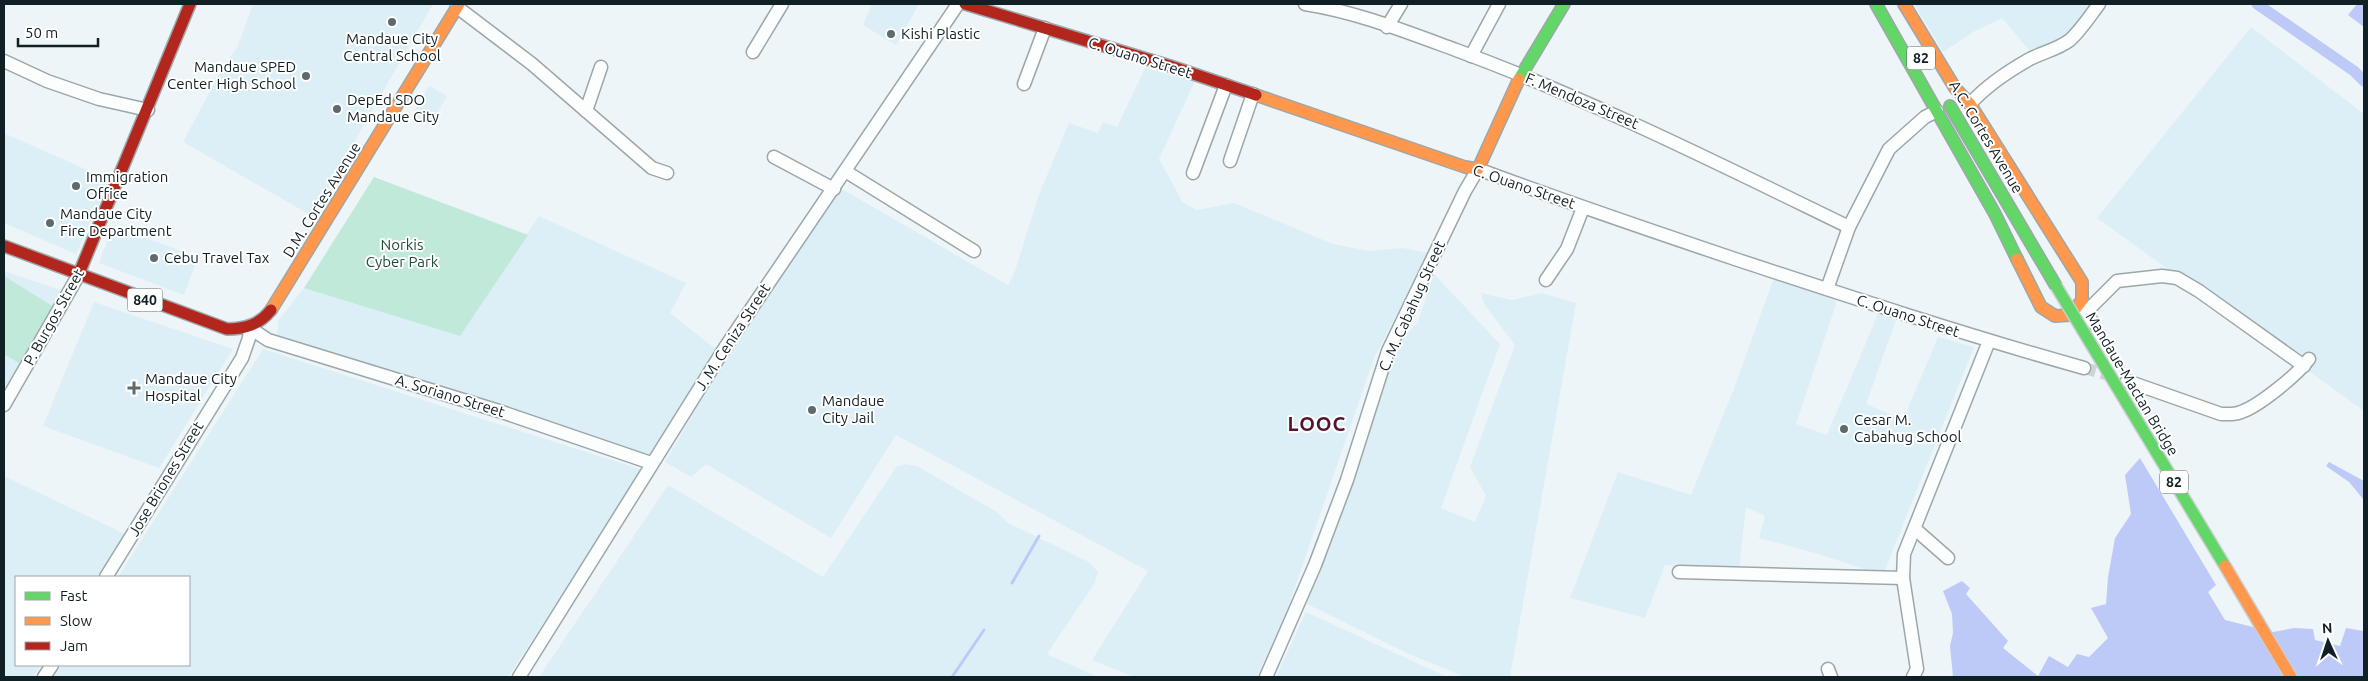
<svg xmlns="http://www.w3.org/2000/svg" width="2368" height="681" font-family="Ubuntu,sans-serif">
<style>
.built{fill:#dceff6}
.green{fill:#c0e9d9}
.water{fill:#bdcaf8}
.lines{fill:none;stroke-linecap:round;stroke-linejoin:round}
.stream{stroke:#bdcaf8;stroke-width:3}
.canal{stroke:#bdcaf8;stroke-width:11}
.street-tunnel{stroke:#ccd5d8;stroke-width:12;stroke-dasharray:12 6;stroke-linecap:butt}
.street-casing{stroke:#9da7aa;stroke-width:15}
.fast-casing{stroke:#9da7aa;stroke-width:14}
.slow-casing{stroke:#9da7aa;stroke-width:14}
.jam-casing{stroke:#9da7aa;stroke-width:14}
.street{stroke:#fcfefe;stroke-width:12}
.fast{stroke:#63d668;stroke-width:11}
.slow{stroke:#ff974d;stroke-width:11}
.jam{stroke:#b3261e;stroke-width:11}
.fast-bridge-casing{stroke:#c9ced1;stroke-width:14;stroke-linecap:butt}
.slow-bridge-casing{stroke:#c9ced1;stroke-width:14;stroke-linecap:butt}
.fast-bridge{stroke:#63d668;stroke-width:11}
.slow-bridge{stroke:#ff974d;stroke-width:11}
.poi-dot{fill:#5e6b6e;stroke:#fff;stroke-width:2}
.labels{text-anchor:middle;stroke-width:4;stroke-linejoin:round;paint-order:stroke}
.shield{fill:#fff;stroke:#586366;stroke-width:1}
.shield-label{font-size:14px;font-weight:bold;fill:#112024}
.poi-label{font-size:15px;fill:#112024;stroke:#fff;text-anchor:start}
.street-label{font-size:15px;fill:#112024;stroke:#fff}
.park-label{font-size:15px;fill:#214d3b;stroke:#fff}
.district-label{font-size:20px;font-weight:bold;letter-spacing:1px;fill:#541332;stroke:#fff}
</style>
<rect width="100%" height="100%" fill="#edf5f8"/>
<!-- built -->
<g class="built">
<polygon points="253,4 433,4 312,216 183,142 224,65 237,48"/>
<polygon points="872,4 919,4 896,45 863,25"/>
<polygon points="1914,4 2092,4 2067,37 2029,50 2002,18 1975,31 1943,52"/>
<polygon points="2251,27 2364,114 2364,411 2097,218"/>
<polygon points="1145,68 1195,81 1159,159 1183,203 1197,210 1234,203 1333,244 1369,251 1403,248 1429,253 1374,358 1284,619 1257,677 1134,677 1092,660 1148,571 896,435 831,538 706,464 691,477 665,462 745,325 840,188 1008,285 1015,271 1038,197 1069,123 1098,133 1103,122 1117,127"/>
<polygon points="429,86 447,96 430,126 412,116"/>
<polygon points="4,133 110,180 76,254 4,223"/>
<polygon points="539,216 686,283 670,313 717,350 649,455 277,335 278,321 304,288 460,335"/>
<polygon points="113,226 198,257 184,295 99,263"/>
<polygon points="4,271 66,292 4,391"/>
<polygon points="1434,274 1500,344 1441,508 1475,522 1486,496 1470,467 1515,345 1484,304 1481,293 1512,300 1542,293 1576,303 1510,677 1465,677 1409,654 1307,604 1394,348 1418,322"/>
<polygon points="1774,278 1837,301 1796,424 1827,435 1878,314 1896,320 1866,404 1903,420 1938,337 1974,347 1883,575 1815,553 1759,538 1765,516 1746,507 1739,570 1665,565 1645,618 1570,598 1618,472 1691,495 1733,391"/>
<polygon points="94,302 233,349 159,468 43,426"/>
<polygon points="263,349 643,470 508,677 54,677 62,665 189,665 189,577 118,577"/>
<polygon points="905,464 917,466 997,512 1008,523 1089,562 1098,572 1094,584 1047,654 1098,677 539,677 668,485 823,577 897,466"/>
<polygon points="4,476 125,534 97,577 16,577 16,665 41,665 33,677 4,677"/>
<polygon points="1306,612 1447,677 1276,677"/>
</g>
<!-- green -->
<g class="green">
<polygon points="374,177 528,235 460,336 304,288"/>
<polygon points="4,276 54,307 19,363 4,354"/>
</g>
<!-- water -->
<g class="water">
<polygon points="2357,4 2364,4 2364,27 2348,15"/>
<polygon points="2140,458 2216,585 2208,592 2225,620 2273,632 2294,628 2313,629 2315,640 2340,646 2346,628 2363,631 2364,626 2364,677 1953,677 1950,646 1953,633 1952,614 1943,591 1962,581 1970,588 1966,594 2008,641 2003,648 2038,676 2049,656 2068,667 2077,654 2089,657 2108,638 2091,608 2106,604 2108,577 2115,538 2131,514 2125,475"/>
<polygon points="2329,462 2364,481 2364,500 2349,482 2326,466"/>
</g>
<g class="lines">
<!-- stream -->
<g class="stream">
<polyline points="1012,583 1039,536"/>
<polyline points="952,677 984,630"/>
</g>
<!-- canal -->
<polyline class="canal" points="2257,4 2354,71 2364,81"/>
<!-- street-tunnel -->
<polyline class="street-tunnel" points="2084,368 2112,376"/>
<!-- street casing -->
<g class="street-casing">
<g id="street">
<path d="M1305,4C1357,12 1407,32 1456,50C1592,100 1719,164 1849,227"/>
<polyline points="457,7 532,64 652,168 667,173"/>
<polyline points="1387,27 1401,4"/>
<polyline points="753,52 782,4"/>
<polyline points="1471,56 1499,4"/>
<polyline points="4,61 47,81 99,99 148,110"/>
<polyline points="1024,84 1045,28"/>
<path d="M1970,104C1986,86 2007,72 2028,60C2042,52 2057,50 2070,40C2081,30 2090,16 2099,4"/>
<polyline points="586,111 601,67"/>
<polyline points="774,157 834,189"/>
<polyline points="1230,161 1253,94"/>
<polyline points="845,171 974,251"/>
<polyline points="1193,173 1226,85"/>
<polyline points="1546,280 1567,249 1583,208"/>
<polyline points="1827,289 1849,227 1889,149 1925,117 1937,111"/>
<polyline points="2085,310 2093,323"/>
<polyline points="2075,311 2090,308 2117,281 2162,276 2177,278 2199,291 2304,366"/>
<polyline points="250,328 268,340 499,411 651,463"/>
<path d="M2127,381L2221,414C2228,414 2234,415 2241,412C2259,406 2297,375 2309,359"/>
<polyline points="4,405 78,276"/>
<polyline points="1915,529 1948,558"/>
<polyline points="1679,572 1903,578"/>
<polyline points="106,577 242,358 249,338 250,328"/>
<polyline points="1828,669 1831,677"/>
<polyline points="44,677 52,665"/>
<polyline points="519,677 726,346 958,4"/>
<path d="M1266,677L1315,565L1347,480L1388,351L1465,191L1478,169C1563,201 1649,230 1735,259C1850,297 1966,335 2084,368"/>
<polyline points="1913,677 1917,669 1903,578 1904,554 1989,341"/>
</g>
</g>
<!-- fast casing -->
<g class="fast-casing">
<g id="fast">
<polyline points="1876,4 1995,214 2017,259"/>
<polyline points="1519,79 1564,4"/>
<polyline points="1950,106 2056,286"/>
</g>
</g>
<!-- slow casing -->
<g class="slow-casing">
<g id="slow">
<polyline points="1904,4 1955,88 1970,104 2082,282 2082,300 2071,315 2055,316 2041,307 2017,259"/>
<polyline points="1256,95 1465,167 1478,169 1519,79"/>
<polyline points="271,310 459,4"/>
</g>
</g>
<!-- jam casing -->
<g class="jam-casing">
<g id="jam">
<polyline points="965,4 1170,66 1256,95"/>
<path d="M4,246L227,329C245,329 259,325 271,310"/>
<polyline points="78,276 190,4"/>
</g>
</g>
<!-- street -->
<use href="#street" class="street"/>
<!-- fast -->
<use href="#fast" class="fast"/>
<!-- slow -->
<use href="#slow" class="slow"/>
<!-- jam -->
<use href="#jam" class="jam"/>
<!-- fast-bridge casing -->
<g class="fast-bridge-casing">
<polyline id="fast-bridge" points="2056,286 2225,566"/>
</g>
<!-- slow-bridge casing -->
<g class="slow-bridge-casing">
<polyline id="slow-bridge" points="2225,566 2291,677"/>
</g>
<!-- fast-bridge -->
<use href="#fast-bridge" class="fast-bridge"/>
<!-- slow-bridge -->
<use href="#slow-bridge" class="slow-bridge"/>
</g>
<!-- markers -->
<g class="poi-dot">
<circle cx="392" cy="22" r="5"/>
<circle cx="891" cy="34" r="5"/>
<circle cx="306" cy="76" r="5"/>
<circle cx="337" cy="109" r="5"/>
<circle cx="76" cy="186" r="5"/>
<circle cx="50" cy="223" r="5"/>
<circle cx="154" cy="258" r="5"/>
<path d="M131.5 380.5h5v5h5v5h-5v5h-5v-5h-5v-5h5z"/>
<circle cx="812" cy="410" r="5"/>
<circle cx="1844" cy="429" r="5"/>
</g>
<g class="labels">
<!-- shield labels -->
<g class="shield">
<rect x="1907" y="46.5" width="28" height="23" rx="4"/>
<rect x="127.5" y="288.5" width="35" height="23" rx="4"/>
<rect x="2160" y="470.5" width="28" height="23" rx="4"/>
</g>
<g class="shield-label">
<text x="1921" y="63">82</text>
<text x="145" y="305">840</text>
<text x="2174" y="487">82</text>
</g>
<!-- poi labels -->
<g class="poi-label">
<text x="901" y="39">Kishi Plastic</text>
<text x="392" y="44" text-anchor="middle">Mandaue City<tspan x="392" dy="17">Central School</tspan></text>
<text x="296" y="72" text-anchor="end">Mandaue SPED<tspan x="296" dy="17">Center High School</tspan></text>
<text x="347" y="105">DepEd SDO<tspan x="347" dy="17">Mandaue City</tspan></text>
<text x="86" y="182">Immigration<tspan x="86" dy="17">Office</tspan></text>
<text x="60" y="219">Mandaue City<tspan x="60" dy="17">Fire Department</tspan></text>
<text x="164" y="263">Cebu Travel Tax</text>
<text x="145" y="384">Mandaue City<tspan x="145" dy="17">Hospital</tspan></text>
<text x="822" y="406">Mandaue<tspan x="822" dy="17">City Jail</tspan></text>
<text x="1854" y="425">Cesar M.<tspan x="1854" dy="17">Cabahug School</tspan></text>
</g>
<!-- street labels -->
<g class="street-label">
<text transform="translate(1140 58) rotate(17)" y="5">C. Ouano Street</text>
<text transform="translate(1582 101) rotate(23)" y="5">F. Mendoza Street</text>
<text transform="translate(1986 137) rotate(59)" y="5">A.C. Cortes Avenue</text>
<text transform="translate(1524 187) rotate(19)" y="5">C. Ouano Street</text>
<text transform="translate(322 200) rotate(-58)" y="5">D.M. Cortes Avenue</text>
<text transform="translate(1412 306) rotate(-66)" y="5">C. M. Cabahug Street</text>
<text transform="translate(1908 316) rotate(18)" y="5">C. Ouano Street</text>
<text transform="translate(54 317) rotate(-61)" y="5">P. Burgos Street</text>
<text transform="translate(733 337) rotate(-57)" y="5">J. M. Ceniza Street</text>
<text transform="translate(2132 384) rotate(59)" y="5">Mandaue-Mactan Bridge</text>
<text transform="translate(450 396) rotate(17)" y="5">A. Soriano Street</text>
<text transform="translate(166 479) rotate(-59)" y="5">Jose Briones Street</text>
</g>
<!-- park labels -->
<g class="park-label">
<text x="402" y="250">Norkis<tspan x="402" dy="17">Cyber Park</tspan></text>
</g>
<!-- district labels -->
<g class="district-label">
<text x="1317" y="431">LOOC</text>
</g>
</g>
<!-- border -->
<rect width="2368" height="681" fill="none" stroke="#112024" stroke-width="10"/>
<!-- legend -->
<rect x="15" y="576" width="175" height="90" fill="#ffffff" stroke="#a0a6a7"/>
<rect x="25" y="592" width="25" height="8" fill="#63d668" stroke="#a0a6a7"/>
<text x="60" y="601" font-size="15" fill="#112024">Fast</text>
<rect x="25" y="617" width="25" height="8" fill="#ff974d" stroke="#a0a6a7"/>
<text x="60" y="626" font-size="15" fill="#112024">Slow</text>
<rect x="25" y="642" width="25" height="8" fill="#b3261e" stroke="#a0a6a7"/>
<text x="60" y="651" font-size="15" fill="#112024">Jam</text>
<!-- north arrow -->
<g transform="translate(2328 641) rotate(357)" stroke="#ffffff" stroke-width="4" paint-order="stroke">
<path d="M0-4L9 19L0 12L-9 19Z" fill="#112024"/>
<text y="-8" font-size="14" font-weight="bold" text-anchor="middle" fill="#112024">N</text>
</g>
<!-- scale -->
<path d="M18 38v8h80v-8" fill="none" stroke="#112024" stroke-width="2.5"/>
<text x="25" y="38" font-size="15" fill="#112024" stroke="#ffffff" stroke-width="4" paint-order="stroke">50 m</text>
</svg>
